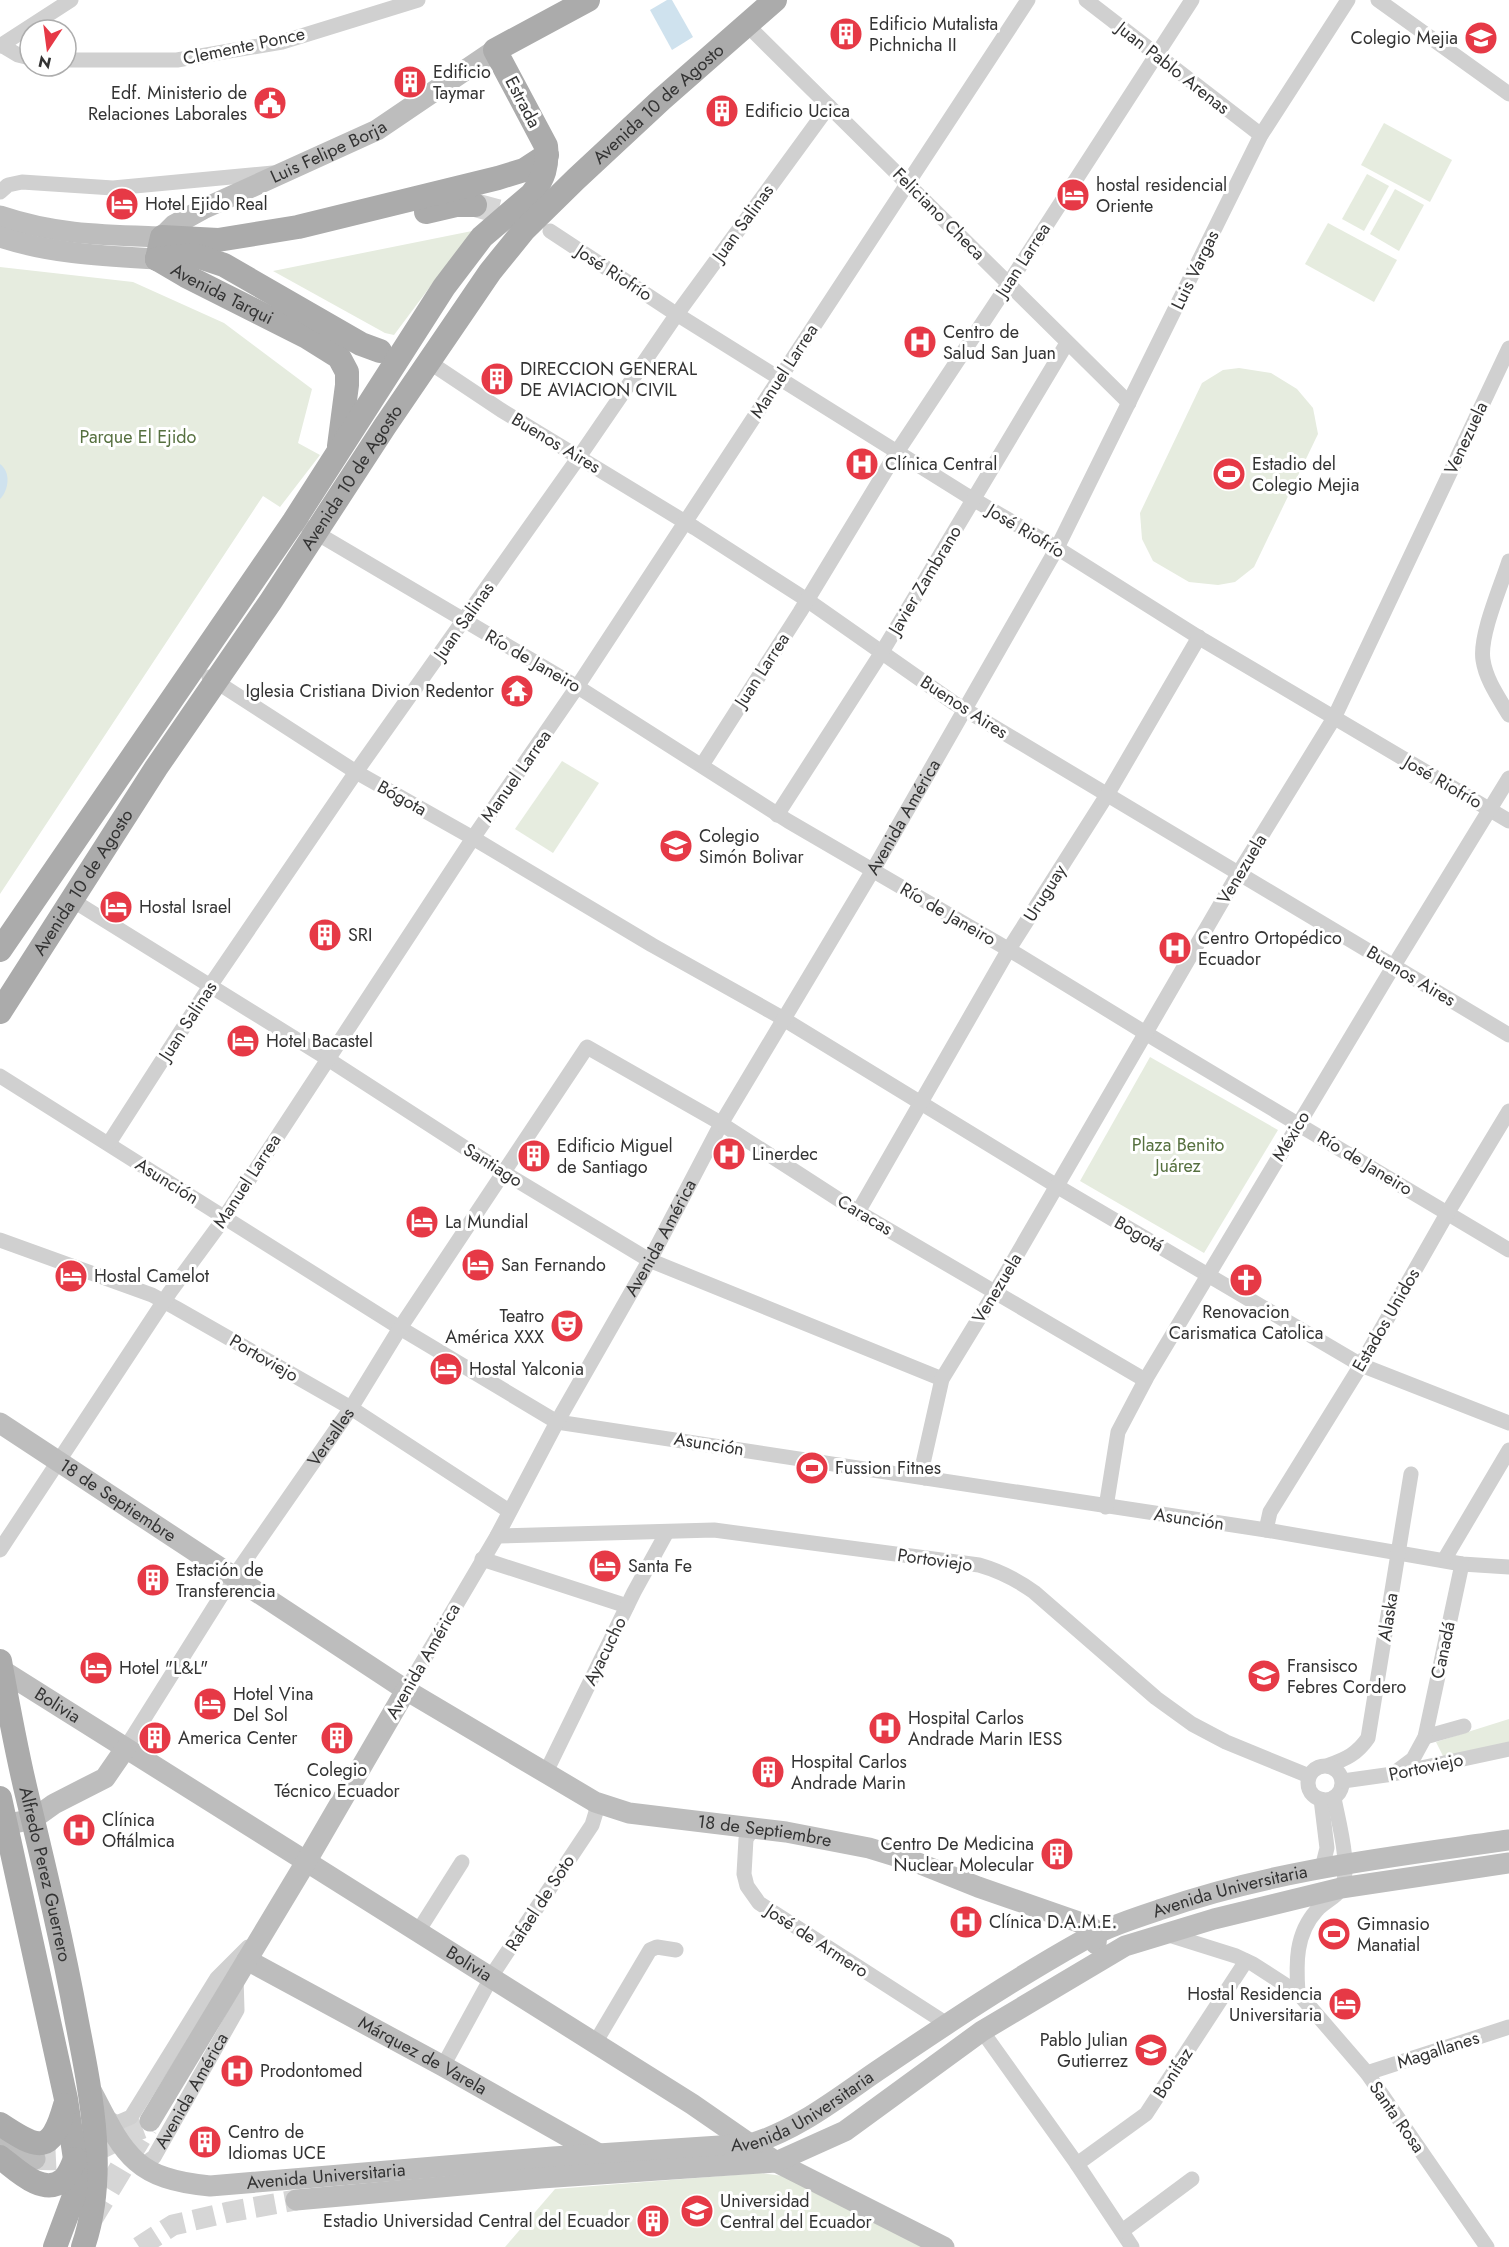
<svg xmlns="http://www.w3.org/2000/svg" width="1509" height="2247" font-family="Jost,sans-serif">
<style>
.green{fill:#e6ecdf}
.water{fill:#cfe2ee}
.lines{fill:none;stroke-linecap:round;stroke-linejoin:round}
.secondary-tunnel{stroke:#d6d6d6;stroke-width:21;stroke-dasharray:21 10;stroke-linecap:butt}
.primary-tunnel{stroke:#d6d6d6;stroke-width:24;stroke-dasharray:24 12;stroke-linecap:butt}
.street{stroke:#d0d0d0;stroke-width:15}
.secondary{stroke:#bdbdbd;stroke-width:21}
.primary{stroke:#ababab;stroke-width:24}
.labels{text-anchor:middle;stroke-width:6;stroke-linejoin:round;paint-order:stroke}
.poi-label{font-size:18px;fill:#333;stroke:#fff;text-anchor:start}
.street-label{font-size:18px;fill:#333;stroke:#fff}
.park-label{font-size:18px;fill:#56703f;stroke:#fff}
</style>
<rect width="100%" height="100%" fill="#fff"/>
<!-- green -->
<g class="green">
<polygon points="1384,123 1452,160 1430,202 1361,165"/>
<polygon points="1367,174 1389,186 1364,231 1342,219"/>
<polygon points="1395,189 1424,205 1399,251 1370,234"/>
<polygon points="1328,223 1397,260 1374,302 1305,264"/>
<polygon points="482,229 447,264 394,335 385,333 273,271"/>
<polygon points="0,267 133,282 224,323 312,389 298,443 320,455 280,507 263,496 0,894"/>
<polygon points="1239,368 1271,373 1297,389 1313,408 1318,434 1254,567 1235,582 1218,585 1189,582 1153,561 1142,539 1140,513 1202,383 1223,370"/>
<polygon points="562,761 599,783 553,853 515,829"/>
<polygon points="1150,1057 1278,1130 1204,1253 1080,1181"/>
<polygon points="1509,1719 1509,1744 1444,1758 1436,1742"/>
<polygon points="760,2173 791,2177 929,2247 505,2247 555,2189"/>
</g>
<!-- water -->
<g class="water">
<polygon points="667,0 672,0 693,37 672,50 650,10"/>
<path d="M0,464C11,472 9,490 0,499Z"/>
</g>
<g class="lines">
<!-- secondary-tunnel -->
<g class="secondary-tunnel">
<path d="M35,2159C55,2161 76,2159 95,2151C113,2144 128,2133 146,2127L150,2121"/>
<polyline points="139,2247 173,2225 229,2212 296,2200"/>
</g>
<!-- primary-tunnel -->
<g class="primary-tunnel">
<polyline points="475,205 526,219"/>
<polyline points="90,2220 146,2127"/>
</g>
<!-- street -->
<g class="street">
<polyline points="1086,0 1261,135"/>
<polyline points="1378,0 1509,94"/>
<polyline points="748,26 1129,403"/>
<polyline points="1,45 18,55 30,58"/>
<polyline points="0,46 71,0"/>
<polyline points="66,60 177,60 282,42 418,0"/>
<polyline points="0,192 8,185 22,182 113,188 273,173"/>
<polyline points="550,231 670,310 966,495 1057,548 1203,640 1509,821"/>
<polyline points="429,362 501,410 695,528 807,600 954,703 1509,1035"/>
<polyline points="308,528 584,691 788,821 1018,955 1157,1040 1509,1250"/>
<path d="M1509,561C1501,586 1479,636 1483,660C1486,680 1499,698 1509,715"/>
<polyline points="209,677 356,772 473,838 652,945 777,1015 1065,1191 1361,1365 1509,1423"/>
<polyline points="702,765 800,612 897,452 1009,283 1192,0"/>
<polyline points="777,815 882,652 1067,343"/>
<polyline points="72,900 320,1054 498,1169 649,1260 942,1379"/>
<polyline points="0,1076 400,1328 557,1422 1266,1530 1462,1564 1509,1567"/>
<polyline points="109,1143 210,986 356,772 579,457 677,314 829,106"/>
<polyline points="858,1212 1009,949 1107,795 1199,637"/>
<polyline points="0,1240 152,1295 176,1308 351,1408 509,1511"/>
<polyline points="925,1478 922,1473 922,1468 942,1379 997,1289 1238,874 1334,718 1509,348"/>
<polyline points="1106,1507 1118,1432 1147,1377 1390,972 1509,778"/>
<polyline points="1266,1530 1270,1512 1358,1370 1448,1212 1509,1111"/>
<path d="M497,1536L714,1530L979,1565C1000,1571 1016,1579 1034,1592L1156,1698L1192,1724L1226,1742L1309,1776"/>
<polyline points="0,1550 170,1292 220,1224 473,838 577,687 1028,0"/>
<polyline points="482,1559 627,1606"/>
<polyline points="1444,1560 1509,1450"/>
<path id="s1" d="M406,1690L497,1536L557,1422L653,1254L721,1124L873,870L1057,548L1261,135L1348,0"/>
<polyline points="1425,1737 1464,1726"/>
<path id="s2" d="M125,1749L228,1585L351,1408L400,1328L587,1047L717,1121L858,1212L1145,1380"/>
<path d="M1329,1765C1346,1759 1357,1754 1368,1738L1411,1474"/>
<circle cx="1325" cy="1783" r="17"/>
<polyline points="546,1772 634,1592 667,1532"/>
<polyline points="1393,1774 1413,1759 1425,1737 1462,1564"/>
<polyline points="1343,1781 1393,1774 1509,1749"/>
<polyline points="1321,1799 1327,1848 1322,1868"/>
<polyline points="757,1829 750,1833 746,1839 744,1874 747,1886 759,1903 947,2024"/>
<polyline points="417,1933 462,1862"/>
<polyline points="1166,1934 1236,1956 1253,1964 1298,1993 1367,2073 1487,2247"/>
<path d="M1298,1993C1296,1964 1295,1934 1317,1910C1324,1902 1335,1898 1341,1889C1352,1869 1338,1820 1334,1798"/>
<polyline points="982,2031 1077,2164 1132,2247"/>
<polyline points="595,2043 650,1950 657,1947 676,1950"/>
<polyline points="443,2066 496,1969 592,1825 596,1812 595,1802"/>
<polyline points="1367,2073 1509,2027"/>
<polyline points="105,2116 117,2123 131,2117 217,1978 248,1947"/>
<polyline points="1077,2164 1146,2114 1246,1961"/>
<path id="s3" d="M141,2166L154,2157L237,2010L236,1977"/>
<polyline points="1122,2231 1192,2179"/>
</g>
<!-- secondary -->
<g class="secondary">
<path id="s4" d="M0,216C56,235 104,235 162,237L174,225L203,209L377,130L495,50"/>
<path d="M0,237C51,254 104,256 157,259"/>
<path id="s5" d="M0,1423L406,1690L595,1802L629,1813L786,1832L869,1848L918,1863L978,1887L1090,1926L1097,1933L1096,1944"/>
<path id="s6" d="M0,1669L692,2104L776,2162L944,2247"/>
<polyline points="0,1826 33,1819 54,1804 105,1778 125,1749"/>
<path id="s7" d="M247,1960L443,2066L597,2153"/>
<path id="s8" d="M92,2092C124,2154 134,2179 210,2186L553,2157L750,2144C799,2130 841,2095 883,2067C948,2023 1014,1979 1082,1941C1107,1927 1135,1918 1162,1909C1274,1870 1392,1857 1509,1840"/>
<polyline points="150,2121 306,1862 406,1690"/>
<polyline points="0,2142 17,2153 35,2159"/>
<polyline points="296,2200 541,2178 776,2162 845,2131 982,2031 1125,1946 1214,1919 1341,1888 1509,1863"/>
</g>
<!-- primary -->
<g class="primary">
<polyline points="426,212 456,205 475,205"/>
<polyline points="157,259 162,237 218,240 298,227 498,178 524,170 547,155"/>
<path id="s9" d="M157,259L186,276L307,337L339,357L347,372V385L339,446"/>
<polyline points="157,259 194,255 224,265 361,344 380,351"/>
<path d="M0,950L294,521L444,287L482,237L532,194C544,178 548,166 546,146L495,50L588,0"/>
<path id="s10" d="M0,1012L156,768L271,601L385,426L490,272L524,230L576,179L662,99L775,0"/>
<path id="s11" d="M0,1661C8,1705 16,1750 27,1795C45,1870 63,1945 77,2022C91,2094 108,2175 83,2247"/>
<polyline points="0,1798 66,2099 75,2159 76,2183 74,2196 55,2247"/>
<path d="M0,2124C39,2150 51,2155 65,2105"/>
<path d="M0,2157C16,2169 43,2197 63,2180C69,2175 72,2166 75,2159"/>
</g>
</g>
<!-- icons -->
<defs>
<g id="building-disc" transform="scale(1.725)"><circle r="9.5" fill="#e63946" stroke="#fff"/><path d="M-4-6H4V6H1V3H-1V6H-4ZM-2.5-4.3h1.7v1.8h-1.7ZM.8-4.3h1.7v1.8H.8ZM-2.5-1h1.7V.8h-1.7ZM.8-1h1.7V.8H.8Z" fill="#fff"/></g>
<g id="university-disc" transform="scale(1.725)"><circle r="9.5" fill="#e63946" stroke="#fff"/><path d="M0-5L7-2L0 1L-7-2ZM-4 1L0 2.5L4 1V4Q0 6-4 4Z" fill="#fff"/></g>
<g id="civic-disc" transform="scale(1.725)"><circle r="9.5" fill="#e63946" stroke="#fff"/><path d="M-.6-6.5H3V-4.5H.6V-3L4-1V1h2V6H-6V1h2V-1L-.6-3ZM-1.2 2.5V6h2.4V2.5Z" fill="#fff"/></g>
<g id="hotel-disc" transform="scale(1.725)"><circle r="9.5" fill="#e63946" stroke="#fff"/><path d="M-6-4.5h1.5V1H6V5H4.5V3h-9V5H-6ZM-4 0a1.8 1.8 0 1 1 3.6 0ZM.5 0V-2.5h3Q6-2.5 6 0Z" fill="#fff"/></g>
<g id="hospital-disc" transform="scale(1.725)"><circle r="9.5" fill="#e63946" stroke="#fff"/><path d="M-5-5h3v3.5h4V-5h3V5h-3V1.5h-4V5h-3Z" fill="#fff"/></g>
<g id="stadium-disc" transform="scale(1.725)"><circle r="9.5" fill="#e63946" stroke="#fff"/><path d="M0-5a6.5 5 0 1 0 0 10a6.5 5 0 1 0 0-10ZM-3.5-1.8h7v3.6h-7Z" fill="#fff"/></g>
<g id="temple-disc" transform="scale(1.725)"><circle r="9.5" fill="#e63946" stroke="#fff"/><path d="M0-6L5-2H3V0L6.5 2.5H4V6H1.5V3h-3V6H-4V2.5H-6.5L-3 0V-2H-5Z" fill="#fff"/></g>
<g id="church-disc" transform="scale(1.725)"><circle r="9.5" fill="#e63946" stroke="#fff"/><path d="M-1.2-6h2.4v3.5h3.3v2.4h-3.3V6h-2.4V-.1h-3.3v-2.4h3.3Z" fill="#fff"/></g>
<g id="theatre-disc" transform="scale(1.725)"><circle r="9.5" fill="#e63946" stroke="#fff"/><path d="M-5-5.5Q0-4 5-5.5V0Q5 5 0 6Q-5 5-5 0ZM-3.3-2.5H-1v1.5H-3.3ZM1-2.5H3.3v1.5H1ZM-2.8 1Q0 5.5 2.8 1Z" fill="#fff"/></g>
<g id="school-disc" transform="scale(1.725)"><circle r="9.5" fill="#e63946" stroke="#fff"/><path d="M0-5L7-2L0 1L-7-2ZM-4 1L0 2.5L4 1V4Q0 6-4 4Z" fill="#fff"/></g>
</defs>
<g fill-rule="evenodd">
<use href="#building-disc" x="846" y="34"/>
<use href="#university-disc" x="1481" y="38"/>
<use href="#building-disc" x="410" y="82"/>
<use href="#civic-disc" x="270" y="103"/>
<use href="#building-disc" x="722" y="111"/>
<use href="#hotel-disc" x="1073" y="195"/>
<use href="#hotel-disc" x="122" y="204"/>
<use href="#hospital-disc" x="920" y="342"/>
<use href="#building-disc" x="497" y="379"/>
<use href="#hospital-disc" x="862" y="464"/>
<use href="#stadium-disc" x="1229" y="474"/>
<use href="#temple-disc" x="517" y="691"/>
<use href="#university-disc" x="676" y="846"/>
<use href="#hotel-disc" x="116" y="907"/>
<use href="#building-disc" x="325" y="935"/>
<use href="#hospital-disc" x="1175" y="948"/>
<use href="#hotel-disc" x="243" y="1041"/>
<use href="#hospital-disc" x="729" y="1154"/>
<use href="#building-disc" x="534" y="1156"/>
<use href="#hotel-disc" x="422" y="1222"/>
<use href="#hotel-disc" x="478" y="1265"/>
<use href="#hotel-disc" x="71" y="1276"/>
<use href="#church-disc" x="1246" y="1280"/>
<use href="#theatre-disc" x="567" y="1326"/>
<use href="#hotel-disc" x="446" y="1369"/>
<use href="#stadium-disc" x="812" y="1468"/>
<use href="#hotel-disc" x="605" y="1566"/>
<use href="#building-disc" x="153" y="1580"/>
<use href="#hotel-disc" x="96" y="1668"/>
<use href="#university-disc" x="1264" y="1676"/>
<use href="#hotel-disc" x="210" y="1704"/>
<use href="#hospital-disc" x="885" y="1728"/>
<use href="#building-disc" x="155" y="1738"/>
<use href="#building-disc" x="337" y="1738"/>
<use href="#building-disc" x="768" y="1772"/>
<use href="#hospital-disc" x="79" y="1830"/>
<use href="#building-disc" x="1057" y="1854"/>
<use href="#hospital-disc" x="966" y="1922"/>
<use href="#stadium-disc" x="1334" y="1934"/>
<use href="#hotel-disc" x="1345" y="2004"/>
<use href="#school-disc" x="1151" y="2050"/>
<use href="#hospital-disc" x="237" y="2071"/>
<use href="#building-disc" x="205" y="2142"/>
<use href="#university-disc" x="697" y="2211"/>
<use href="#building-disc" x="653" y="2221"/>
</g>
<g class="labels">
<!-- poi labels -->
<g class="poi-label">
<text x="869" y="30">Edificio Mutalista<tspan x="869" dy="21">Pichnicha II</tspan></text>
<text x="1458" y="44" text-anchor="end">Colegio Mejia</text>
<text x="433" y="78">Edificio<tspan x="433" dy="21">Taymar</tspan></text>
<text x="247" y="99" text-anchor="end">Edf. Ministerio de<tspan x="247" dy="21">Relaciones Laborales</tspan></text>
<text x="745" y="117">Edificio Ucica</text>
<text x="1096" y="191">hostal residencial<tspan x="1096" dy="21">Oriente</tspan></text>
<text x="145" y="210">Hotel Ejido Real</text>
<text x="943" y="338">Centro de<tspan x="943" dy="21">Salud San Juan</tspan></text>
<text x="520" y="375">DIRECCION GENERAL<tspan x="520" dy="21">DE AVIACION CIVIL</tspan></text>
<text x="885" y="470">Clínica Central</text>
<text x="1252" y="470">Estadio del<tspan x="1252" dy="21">Colegio Mejia</tspan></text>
<text x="494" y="697" text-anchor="end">Iglesia Cristiana Divion Redentor</text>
<text x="699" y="842">Colegio<tspan x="699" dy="21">Simón Bolivar</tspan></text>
<text x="139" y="913">Hostal Israel</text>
<text x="348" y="941">SRI</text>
<text x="1198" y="944">Centro Ortopédico<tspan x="1198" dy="21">Ecuador</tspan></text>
<text x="266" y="1047">Hotel Bacastel</text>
<text x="557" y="1152">Edificio Miguel<tspan x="557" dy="21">de Santiago</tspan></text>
<text x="752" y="1160">Linerdec</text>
<text x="445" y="1228">La Mundial</text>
<text x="501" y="1271">San Fernando</text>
<text x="94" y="1282">Hostal Camelot</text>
<text x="1246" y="1318" text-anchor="middle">Renovacion<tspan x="1246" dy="21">Carismatica Catolica</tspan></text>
<text x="544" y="1322" text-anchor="end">Teatro<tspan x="544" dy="21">América XXX</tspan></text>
<text x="469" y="1375">Hostal Yalconia</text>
<text x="835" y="1474">Fussion Fitnes</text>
<text x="628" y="1572">Santa Fe</text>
<text x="176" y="1576">Estación de<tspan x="176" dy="21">Transferencia</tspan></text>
<text x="1287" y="1672">Fransisco<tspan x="1287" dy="21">Febres Cordero</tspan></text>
<text x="119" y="1674">Hotel "L&amp;L"</text>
<text x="233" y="1700">Hotel Vina<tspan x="233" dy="21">Del Sol</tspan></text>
<text x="908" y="1724">Hospital Carlos<tspan x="908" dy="21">Andrade Marin IESS</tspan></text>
<text x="178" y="1744">America Center</text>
<text x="791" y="1768">Hospital Carlos<tspan x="791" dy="21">Andrade Marin</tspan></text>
<text x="337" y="1776" text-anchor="middle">Colegio<tspan x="337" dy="21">Técnico Ecuador</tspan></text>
<text x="102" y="1826">Clínica<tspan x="102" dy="21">Oftálmica</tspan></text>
<text x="1034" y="1850" text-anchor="end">Centro De Medicina<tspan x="1034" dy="21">Nuclear Molecular</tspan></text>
<text x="989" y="1928">Clínica D.A.M.E.</text>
<text x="1357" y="1930">Gimnasio<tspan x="1357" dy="21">Manatial</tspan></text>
<text x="1322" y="2000" text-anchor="end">Hostal Residencia<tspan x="1322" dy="21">Universitaria</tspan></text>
<text x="1128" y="2046" text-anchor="end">Pablo Julian<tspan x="1128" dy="21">Gutierrez</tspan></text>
<text x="260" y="2077">Prodontomed</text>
<text x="228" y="2138">Centro de<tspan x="228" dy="21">Idiomas UCE</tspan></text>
<text x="720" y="2207">Universidad<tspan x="720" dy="21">Central del Ecuador</tspan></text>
<text x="630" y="2227" text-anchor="end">Estadio Universidad Central del Ecuador</text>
</g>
<!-- street labels -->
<g class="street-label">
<text transform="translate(244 46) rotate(-12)" y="6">Clemente Ponce</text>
<text transform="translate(1173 68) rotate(38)" y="6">Juan Pablo Arenas</text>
<text transform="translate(523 102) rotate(62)" y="6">Estrada</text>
<text dy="6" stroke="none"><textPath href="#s10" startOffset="1126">Avenida 10 de Agosto</textPath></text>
<text dy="6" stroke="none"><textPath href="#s4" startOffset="352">Luis Felipe Borja</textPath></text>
<text transform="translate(939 214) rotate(45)" y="6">Feliciano Checa</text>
<text transform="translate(743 223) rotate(-54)" y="6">Juan Salinas</text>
<text transform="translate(1023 260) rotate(-57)" y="6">Juan Larrea</text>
<text transform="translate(1195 270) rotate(-64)" y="6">Luis Vargas</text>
<text transform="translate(614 273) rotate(33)" y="6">José Riofrío</text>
<text dy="6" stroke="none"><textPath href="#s9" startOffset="74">Avenida Tarqui</textPath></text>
<text transform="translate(784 371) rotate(-57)" y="6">Manuel Larrea</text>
<text transform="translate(1466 438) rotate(-65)" y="6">Venezuela</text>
<text transform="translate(556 443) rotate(31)" y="6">Buenos Aires</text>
<text dy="6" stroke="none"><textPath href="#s10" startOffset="640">Avenida 10 de Agosto</textPath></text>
<text transform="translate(1026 531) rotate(31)" y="6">José Riofrío</text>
<text transform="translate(925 580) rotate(-59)" y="6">Javier Zambrano</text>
<text transform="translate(464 621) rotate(-55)" y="6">Juan Salinas</text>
<text transform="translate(533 661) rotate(30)" y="6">Río de Janeiro</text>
<text transform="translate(762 670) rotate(-57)" y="6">Juan Larrea</text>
<text transform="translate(964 707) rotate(33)" y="6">Buenos Aires</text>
<text transform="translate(516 776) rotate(-55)" y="6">Manuel Larrea</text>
<text transform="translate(1443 782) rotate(30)" y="6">José Riofrío</text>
<text transform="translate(402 798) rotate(29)" y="6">Bógota</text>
<text dy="6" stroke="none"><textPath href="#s1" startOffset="1005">Avenida América</textPath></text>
<text transform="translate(1242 869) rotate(-59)" y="6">Venezuela</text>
<text dy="6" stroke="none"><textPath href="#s10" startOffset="154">Avenida 10 de Agosto</textPath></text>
<text transform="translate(1045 893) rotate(-58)" y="6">Uruguay</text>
<text transform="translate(948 914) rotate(30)" y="6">Río de Janeiro</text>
<text transform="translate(1411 976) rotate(31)" y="6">Buenos Aires</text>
<text transform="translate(188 1021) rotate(-57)" y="6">Juan Salinas</text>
<text transform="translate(1291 1136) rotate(-59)" y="6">México</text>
<text transform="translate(1365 1163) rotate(31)" y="6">Río de Janeiro</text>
<text transform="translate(493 1165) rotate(32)" y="6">Santiago</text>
<text transform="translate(167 1181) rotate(32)" y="6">Asunción</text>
<text transform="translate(247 1181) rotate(-57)" y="6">Manuel Larrea</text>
<text transform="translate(865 1215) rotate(31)" y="6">Caracas</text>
<text transform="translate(1139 1234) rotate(30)" y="6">Bogotá</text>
<text dy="6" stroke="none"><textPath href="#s1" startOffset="519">Avenida América</textPath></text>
<text transform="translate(997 1288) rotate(-59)" y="6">Venezuela</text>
<text transform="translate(1386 1320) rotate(-60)" y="6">Estados Unidos</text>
<text transform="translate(264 1358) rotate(30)" y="6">Portoviejo</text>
<text dy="6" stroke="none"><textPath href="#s2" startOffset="374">Versalles</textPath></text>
<text transform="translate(709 1444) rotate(9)" y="6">Asunción</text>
<text dy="6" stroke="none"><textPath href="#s5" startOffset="141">18 de Septiembre</textPath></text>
<text transform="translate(1189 1519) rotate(8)" y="6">Asunción</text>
<text transform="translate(935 1560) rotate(8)" y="6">Portoviejo</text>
<text transform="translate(1388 1617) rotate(-81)" y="6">Alaska</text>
<text transform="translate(1443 1650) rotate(-78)" y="6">Canadá</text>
<text transform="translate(605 1651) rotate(-64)" y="6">Ayacucho</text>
<text transform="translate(423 1661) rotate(-60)" y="6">Avenida América</text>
<text dy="6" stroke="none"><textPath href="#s6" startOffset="68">Bolivia</textPath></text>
<text transform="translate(1426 1767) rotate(-12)" y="6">Portoviejo</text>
<text dy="6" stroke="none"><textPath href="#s5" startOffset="878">18 de Septiembre</textPath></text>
<text dy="6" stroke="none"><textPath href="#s11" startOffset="218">Alfredo Perez Guerrero</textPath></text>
<text dy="6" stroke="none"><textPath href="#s8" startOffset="1250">Avenida Universitaria</textPath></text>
<text transform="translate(540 1903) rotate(-57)" y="6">Rafael de Soto</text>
<text transform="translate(817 1941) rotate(33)" y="6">José de Armero</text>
<text dy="6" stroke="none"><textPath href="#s6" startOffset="554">Bolivia</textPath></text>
<text transform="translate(1438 2050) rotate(-18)" y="6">Magallanes</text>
<text dy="6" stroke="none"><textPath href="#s7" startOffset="200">Márquez de Varela</textPath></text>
<text transform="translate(1173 2073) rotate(-57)" y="6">Bonifaz</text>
<text dy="6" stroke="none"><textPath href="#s3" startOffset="92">Avenida América</textPath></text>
<text dy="6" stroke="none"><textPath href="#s8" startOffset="764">Avenida Universitaria</textPath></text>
<text transform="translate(1397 2117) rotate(55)" y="6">Santa Rosa</text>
<text dy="6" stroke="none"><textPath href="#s8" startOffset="278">Avenida Universitaria</textPath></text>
</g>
<!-- park labels -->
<g class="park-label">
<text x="138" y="443">Parque El Ejido</text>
<text x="1178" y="1151">Plaza Benito<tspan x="1178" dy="21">Juárez</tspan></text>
</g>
</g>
<!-- north arrow -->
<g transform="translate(48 48) rotate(193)"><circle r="28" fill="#ffffff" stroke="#adadad" stroke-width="1.5"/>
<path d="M0-4.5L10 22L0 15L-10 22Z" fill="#e63946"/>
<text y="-9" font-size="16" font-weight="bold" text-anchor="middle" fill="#333333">N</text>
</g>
</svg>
